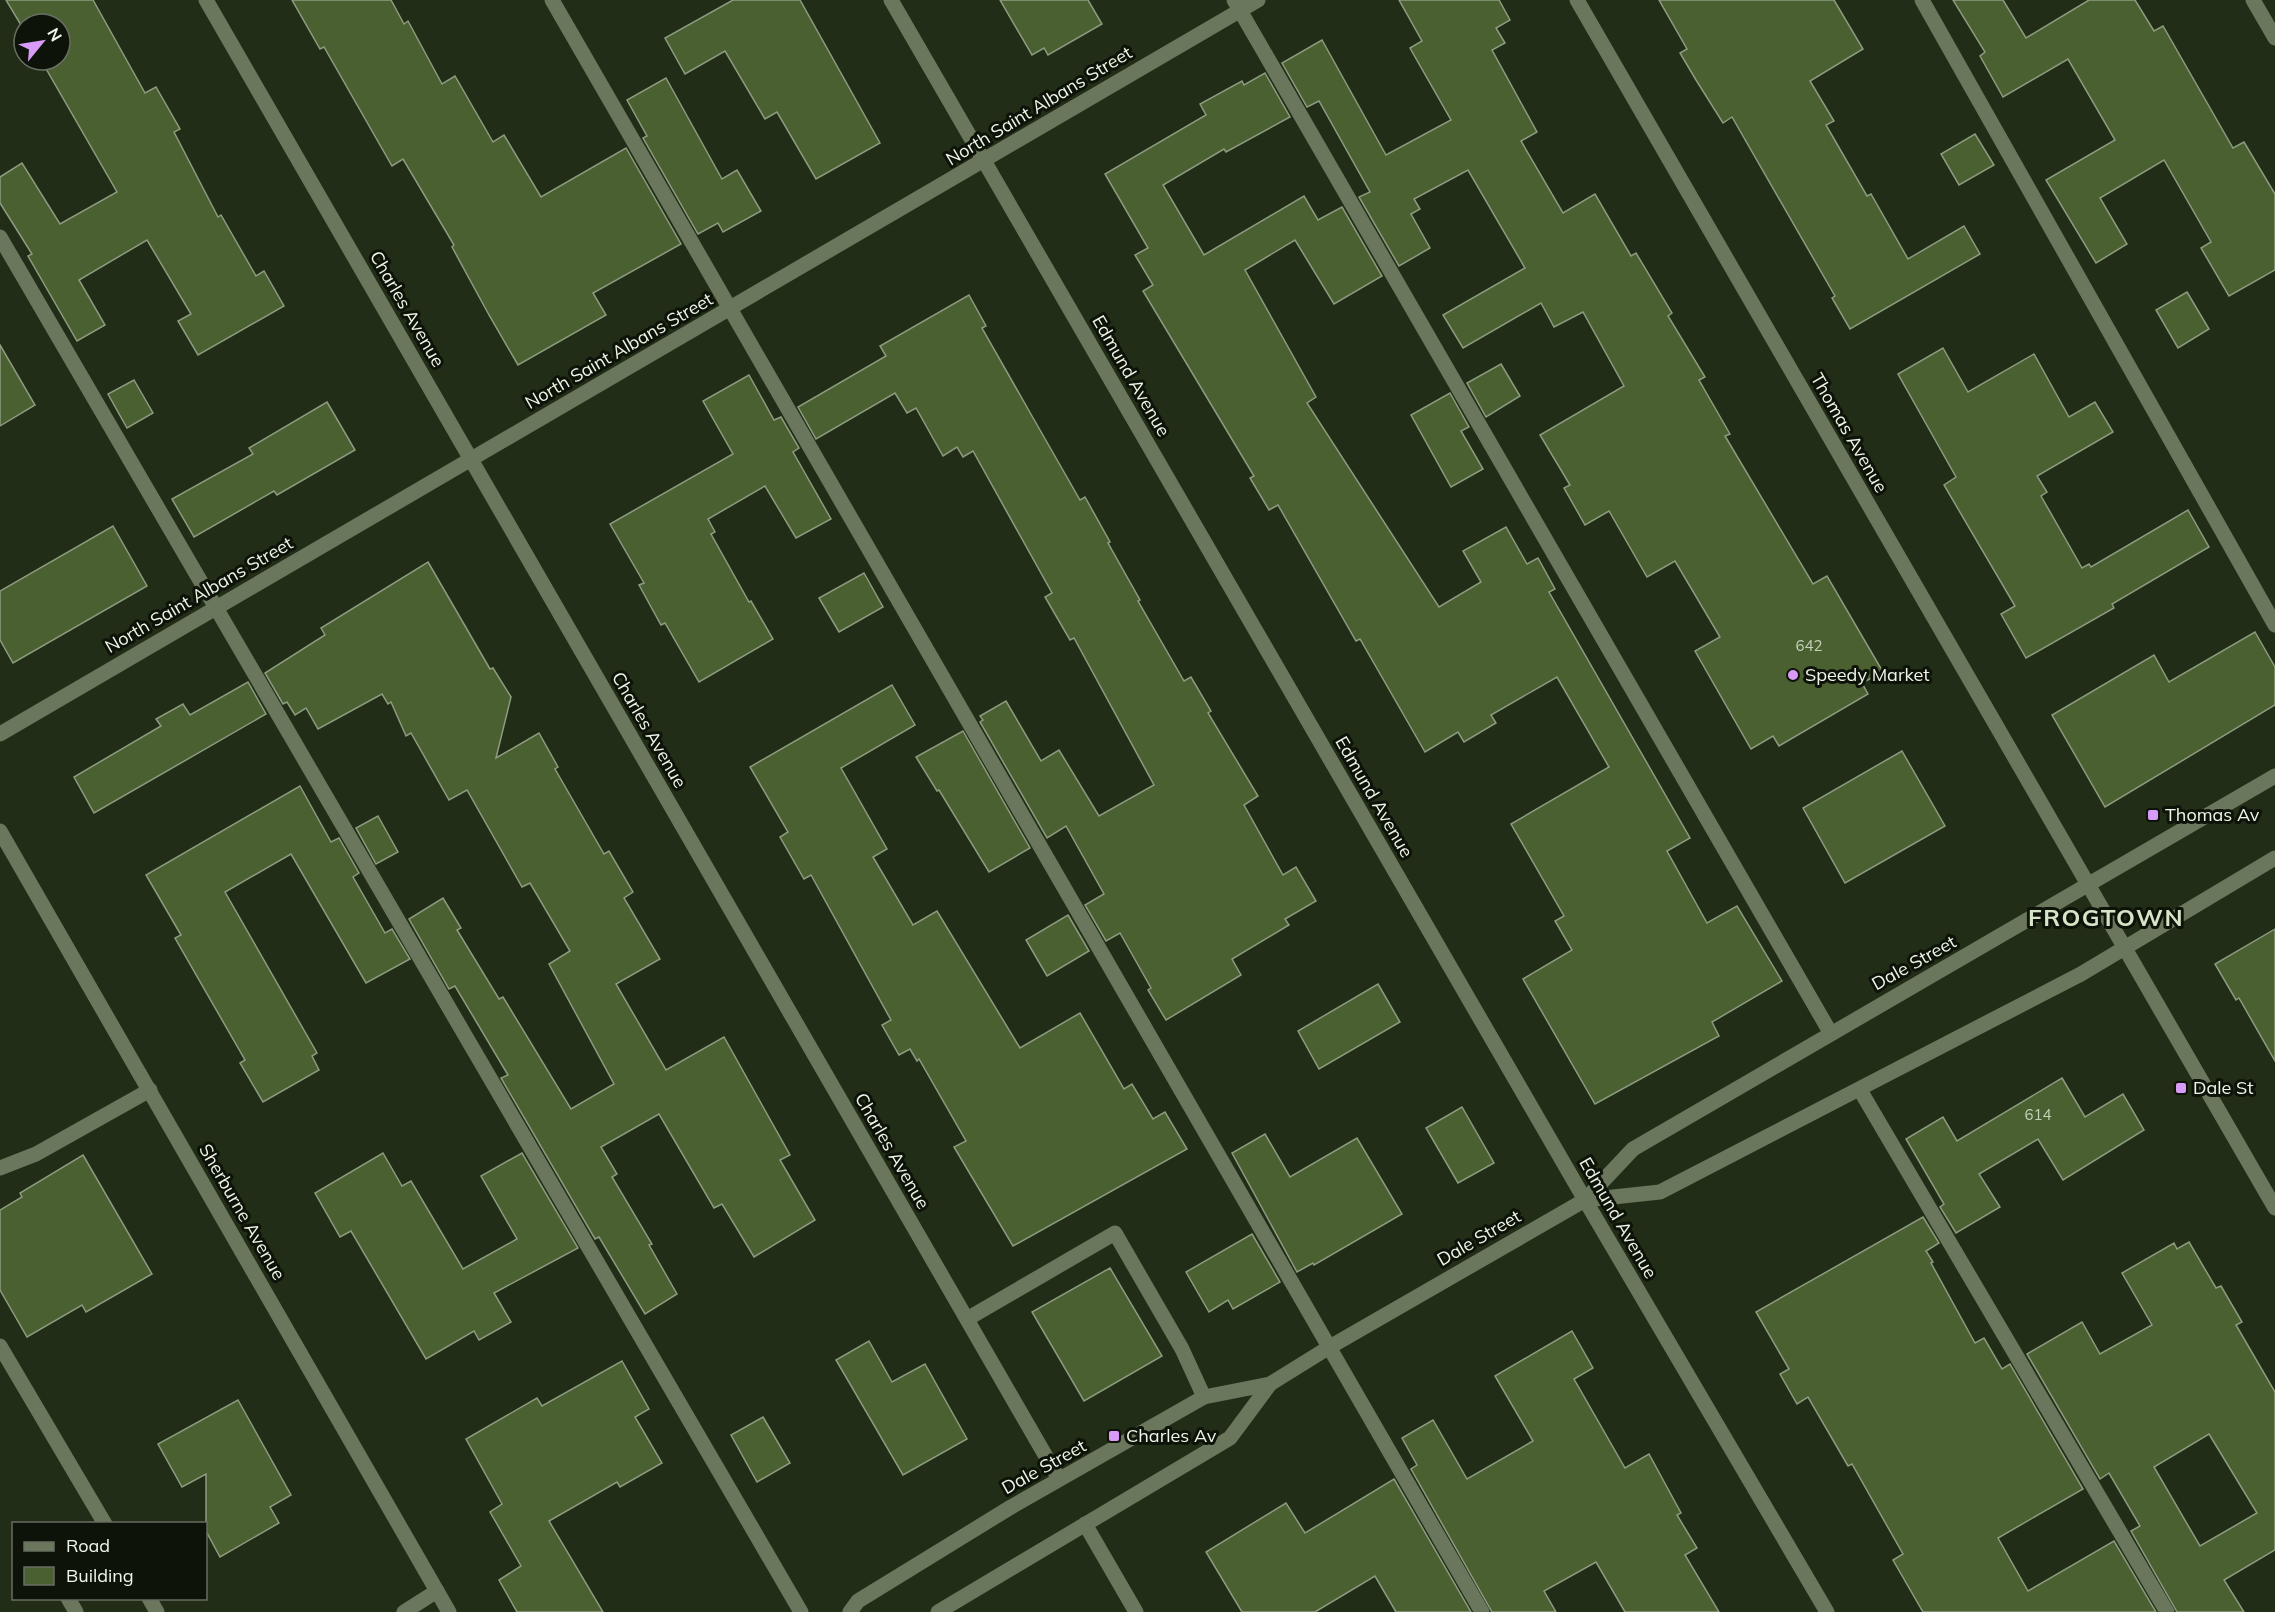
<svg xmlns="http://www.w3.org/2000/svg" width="2275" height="1612" font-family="Mulish,sans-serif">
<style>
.building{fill:#4a6031;stroke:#8d9b80;stroke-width:1.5;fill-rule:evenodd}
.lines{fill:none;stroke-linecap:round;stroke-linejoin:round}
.service{stroke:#6a775d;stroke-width:15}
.minor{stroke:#6a775d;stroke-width:15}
.tertiary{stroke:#6a775d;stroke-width:15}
.secondary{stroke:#6a775d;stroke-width:15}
.poi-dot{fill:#d89bf8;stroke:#0e1309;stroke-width:2}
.labels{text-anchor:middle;stroke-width:6;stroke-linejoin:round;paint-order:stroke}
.number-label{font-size:15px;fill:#c5d0ba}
.street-label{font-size:18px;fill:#eef6e7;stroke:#0e1309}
.poi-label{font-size:18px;fill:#eef6e7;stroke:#0e1309;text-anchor:start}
.district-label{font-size:24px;font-weight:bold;letter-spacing:1.5px;fill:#d6e5c8;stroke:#0e1309}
</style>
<rect width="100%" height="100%" fill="#212d16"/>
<!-- building -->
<g class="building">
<polygon points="6,0 93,0 145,93 156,87 180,129 174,132 218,217 221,215 256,276 264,271 284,306 198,355 178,321 191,314 147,240 79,280 105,325 77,341 28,256 32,254 0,203 0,177 22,163 60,224 117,192 41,60 60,60 60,24 24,24 24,30"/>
<polygon points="292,0 391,0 404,24 408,21 442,84 455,76 493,142 504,135 541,197 626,148 681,244 593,293 606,315 518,365 489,315 452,247 454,245 403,159 392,166 324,47 320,49"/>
<polygon points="733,0 800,0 880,143 816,179 777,112 765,119 725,51 685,74 665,38"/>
<polygon points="1000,0 1088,0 1102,24 1048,55 1044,48 1032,55"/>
<polygon points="1399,0 1499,0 1510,20 1496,28 1505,43 1492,50 1537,132 1521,141 1563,213 1595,194 1631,256 1636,253 1672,313 1668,316 1705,377 1699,380 1730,434 1725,436 1813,584 1827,576 1883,672 1862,683 1868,694 1779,746 1773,736 1751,749 1695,651 1720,637 1675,561 1647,577 1609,511 1585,525 1564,488 1570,485 1540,435 1624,386 1583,312 1554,327 1541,303 1463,348 1443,315 1525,268 1468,170 1414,199 1420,209 1411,214 1430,248 1399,266 1359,197 1370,192 1319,101 1307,107 1282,63 1322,40 1386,155 1451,120 1410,48 1422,41"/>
<polygon points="1659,0 1834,0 1863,49 1810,81 1834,121 1826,125 1867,196 1871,194 1908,259 1964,226 1980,254 1850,329 1832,298 1835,296 1732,117 1723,123 1696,80 1680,53 1687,49"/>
<polygon points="1953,0 2003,0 2026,38 2089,0 2135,0 2154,31 2163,26 2233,148 2244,142 2275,194 2275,270 2229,296 2201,248 2211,242 2164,160 2100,198 2127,244 2096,263 2046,180 2115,140 2068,59 2003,97 1980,56 1985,52"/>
<polygon points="1265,73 1290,117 1226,152 1224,149 1163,185 1204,255 1304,196 1318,220 1342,207 1382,276 1334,304 1295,240 1245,270 1316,397 1307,403 1439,607 1481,582 1463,551 1506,527 1527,564 1538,558 1555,589 1549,592 1690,838 1667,851 1707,923 1737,906 1782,981 1712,1022 1719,1036 1595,1104 1523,979 1572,950 1555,921 1564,916 1511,824 1609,767 1557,677 1491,715 1496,723 1464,742 1458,732 1425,752 1360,639 1356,641 1278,505 1269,510 1250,478 1254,476 1143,291 1153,285 1135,255 1148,248 1105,174 1206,115 1200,104 1242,81 1244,85"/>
<polygon points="666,78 722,179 737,170 761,211 723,232 718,223 698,234 643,138 647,136 627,100"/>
<polygon points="1975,134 1994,165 1959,185 1941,154"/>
<polygon points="2187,292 2209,329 2178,348 2156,310"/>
<polygon points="969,295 986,326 982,328 1032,416 1080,500 1085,497 1110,542 1108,543 1140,600 1138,601 1184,681 1191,677 1211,711 1208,713 1258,796 1244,805 1283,875 1296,867 1316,901 1285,919 1289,925 1232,959 1241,975 1166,1020 1148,990 1151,988 1120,933 1106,941 1085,905 1104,894 1066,826 1047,838 980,722 983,720 980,716 1006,701 1041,761 1059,750 1099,816 1154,785 1074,638 1070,640 1045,597 1052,593 973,451 963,457 957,447 943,456 916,408 907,413 895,393 816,439 798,407 886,356 880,346"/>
<polygon points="0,345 35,405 0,426"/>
<polygon points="1943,348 1968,392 2034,354 2069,417 2095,402 2113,432 2037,476 2047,492 2041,496 2082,568 2089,564 2091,567 2188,510 2209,547 2112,604 2114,608 2026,658 2001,614 2015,606 1944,485 1956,477 1898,374"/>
<polygon points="1501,364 1520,396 1486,417 1467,383"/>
<polygon points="749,375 774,420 781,417 799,448 793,452 831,519 796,538 765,486 708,519 715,532 711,534 749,602 751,601 773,639 699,682 665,623 661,625 639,585 644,583 610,524 733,454 703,401"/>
<polygon points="134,380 153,413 127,428 108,394"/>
<polygon points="1450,393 1469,427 1461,431 1483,469 1451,487 1411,415"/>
<polygon points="327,402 355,450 277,495 274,491 194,537 172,499 253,454 249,448"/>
<polygon points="113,526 147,586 13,663 0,640 0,591"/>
<polygon points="428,562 490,669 493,668 511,697 496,758 539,733 558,767 555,769 604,854 609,851 633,892 624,898 660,959 616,984 666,1070 724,1037 790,1155 780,1160 815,1220 754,1257 722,1204 714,1208 659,1114 601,1147 617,1174 612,1177 652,1244 649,1245 677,1294 645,1314 599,1237 595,1239 501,1078 508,1075 455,986 449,989 409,919 443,898 461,928 457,930 499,999 503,997 571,1109 614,1084 549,964 570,951 530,883 522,887 467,790 449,800 411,733 406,736 391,702 388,704 382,694 318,729 306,708 295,715 287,702 283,704 265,673 325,635 321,628"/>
<polygon points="864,573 883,607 839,632 819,598"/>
<polygon points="2255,632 2275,667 2275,705 2105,807 2052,715 2154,655 2169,682"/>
<polygon points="248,682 266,714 94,813 74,777 161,726 156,719 183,704 190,715"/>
<polygon points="892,685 915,725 841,768 887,849 873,857 913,925 937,911 1020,1048 1080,1013 1124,1089 1132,1084 1153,1119 1165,1112 1187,1149 1013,1246 954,1147 966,1141 919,1059 917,1061 910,1049 899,1055 882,1025 891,1020 811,875 804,879 780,837 788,832 750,767"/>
<polygon points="963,731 1030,848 989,872 939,790 937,791 916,757"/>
<polygon points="1902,751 1945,826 1845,883 1803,808"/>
<polygon points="300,786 331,842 339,838 359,873 353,877 385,933 392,929 410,959 366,983 291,854 225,892 317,1053 312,1056 319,1070 263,1102 240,1063 245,1060 175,938 181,935 146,875"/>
<polygon points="378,816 398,852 376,864 356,828"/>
<polygon points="1068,915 1089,951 1047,976 1026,940"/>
<polygon points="2275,929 2275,1061 2239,998 2236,1000 2215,964"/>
<polygon points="1378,984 1400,1022 1319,1069 1298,1031"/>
<polygon points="2062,1078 2085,1117 2123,1094 2144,1130 2063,1180 2038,1139 1979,1174 2000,1207 1956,1233 1940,1207 1944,1204 1906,1139 1943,1117 1957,1141"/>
<polygon points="1462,1107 1494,1163 1458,1183 1426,1128"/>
<polygon points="1265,1134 1290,1177 1357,1138 1402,1214 1314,1265 1313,1263 1297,1272 1232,1153"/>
<polygon points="383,1153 402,1186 411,1181 463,1269 517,1239 481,1176 522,1153 578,1248 494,1293 511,1322 479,1340 474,1331 426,1359 351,1231 340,1237 315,1193"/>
<polygon points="83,1155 152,1274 86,1312 82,1305 27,1337 0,1290 0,1210 22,1197 20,1193"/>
<polygon points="1923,1217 1939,1243 1926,1251 1933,1262 1931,1263 1975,1343 1984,1338 2002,1369 2010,1364 2083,1489 1998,1538 2028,1591 2114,1541 2156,1612 1923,1612 1893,1560 1903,1554 1852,1464 1848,1466 1808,1397 1797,1404 1780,1374 1789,1369 1756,1312"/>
<polygon points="1252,1234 1280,1282 1233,1309 1228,1300 1209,1312 1186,1272"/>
<path d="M2189,1242L2216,1288L2221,1286L2242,1322L2236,1325L2275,1392V1550L2224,1580L2244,1612H2177L2131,1531L2140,1526L2109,1473L2100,1479L2027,1354L2082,1322L2100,1354L2152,1325L2122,1273L2174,1243L2177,1249ZM2209,1434L2257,1513L2200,1546L2154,1467Z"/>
<polygon points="1110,1268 1162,1356 1084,1401 1032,1312"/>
<polygon points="1572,1331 1593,1368 1574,1379 1625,1468 1649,1454 1681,1513 1677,1515 1697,1548 1685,1555 1719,1612 1625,1612 1596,1562 1544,1591 1556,1612 1492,1612 1411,1469 1417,1465 1402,1438 1433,1420 1467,1479 1533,1441 1495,1376"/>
<polygon points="869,1341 892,1382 925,1364 967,1439 903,1475 836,1360"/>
<polygon points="622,1361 649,1409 635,1417 662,1463 620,1487 617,1482 549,1521 603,1612 517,1612 499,1580 521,1566 490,1512 502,1504 466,1439 537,1398 542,1406"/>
<polygon points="238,1400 291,1495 270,1507 279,1523 220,1557 206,1531 206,1474 182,1487 158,1444"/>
<polygon points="763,1417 790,1463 757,1482 731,1435"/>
<polygon points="1394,1479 1471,1612 1396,1612 1375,1576 1315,1612 1242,1612 1206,1552 1286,1503 1305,1533"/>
</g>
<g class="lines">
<!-- service -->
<g class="service">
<polyline points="552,0 1482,1612"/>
<polyline points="1234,0 1830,1032"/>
<polyline points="1922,0 2275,625"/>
<polyline points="0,237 801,1612"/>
<polyline points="1860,1090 2167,1612"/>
<polyline points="0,1168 36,1154 150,1090"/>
<polyline points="967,1319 1115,1233 1182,1349 1204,1397"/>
<polyline points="0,1346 105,1524"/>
<polyline points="68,1598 76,1612"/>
<polyline points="149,1598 157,1612"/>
<polyline points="404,1612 437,1591"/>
</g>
<!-- minor -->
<g class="minor">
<polyline points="206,0 1059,1479"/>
<polyline points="891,0 1585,1200 1827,1612"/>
<polyline points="2253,0 2275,38"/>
<polyline points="0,734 1258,0"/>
<polyline points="0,831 449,1612"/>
<polyline points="1085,1524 1136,1612"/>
</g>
<!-- tertiary -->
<polyline class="tertiary" points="1577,0 2275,1208"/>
<!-- secondary -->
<g class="secondary">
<polyline points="1585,1200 1660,1192 2081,974 2275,858"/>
<polyline points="850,1612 858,1601 1011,1507 1204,1397 1270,1384"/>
<polyline points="938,1612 1230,1438 1270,1384 1328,1348 1585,1200 1633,1149 2275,776"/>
</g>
</g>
<!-- markers -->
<g class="poi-dot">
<circle cx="1793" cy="675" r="6"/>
<rect x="2147" y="809" width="12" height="12" rx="3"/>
<rect x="2175" y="1082" width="12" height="12" rx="3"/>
<rect x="1108" y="1430" width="12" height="12" rx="3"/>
</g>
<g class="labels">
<!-- number labels -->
<g class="number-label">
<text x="1809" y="651">642</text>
<text x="2038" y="1120">614</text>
</g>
<!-- street labels -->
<g class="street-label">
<text transform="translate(1039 106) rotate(-31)" y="6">North Saint Albans Street</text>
<text transform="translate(407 309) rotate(60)" y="6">Charles Avenue</text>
<text transform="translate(619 351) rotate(-30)" y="6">North Saint Albans Street</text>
<text transform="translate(1131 376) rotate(60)" y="6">Edmund Avenue</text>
<text transform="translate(1849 433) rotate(60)" y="6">Thomas Avenue</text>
<text transform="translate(199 595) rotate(-30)" y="6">North Saint Albans Street</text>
<text transform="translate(649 730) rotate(60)" y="6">Charles Avenue</text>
<text transform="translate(1374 797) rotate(60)" y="6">Edmund Avenue</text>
<text transform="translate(1914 963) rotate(-29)" y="6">Dale Street</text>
<text transform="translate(892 1151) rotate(60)" y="6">Charles Avenue</text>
<text transform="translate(242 1212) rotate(60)" y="6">Sherburne Avenue</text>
<text transform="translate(1618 1218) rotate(60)" y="6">Edmund Avenue</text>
<text transform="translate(1479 1238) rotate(-30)" y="6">Dale Street</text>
<text transform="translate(1044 1467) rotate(-29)" y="6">Dale Street</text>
</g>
<!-- poi labels -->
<g class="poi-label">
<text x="1805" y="681">Speedy Market</text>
<text x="2165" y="821">Thomas Av</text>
<text x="2193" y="1094">Dale St</text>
<text x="1126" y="1442">Charles Av</text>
</g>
<!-- district labels -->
<g class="district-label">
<text x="2106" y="926">FROGTOWN</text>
</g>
</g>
<!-- legend -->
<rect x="12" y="1522" width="195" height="78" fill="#0e1309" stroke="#686e62" stroke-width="1.5"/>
<rect x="24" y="1542" width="30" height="9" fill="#6a775d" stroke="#686e62" stroke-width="1.5"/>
<text x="66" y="1552" font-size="18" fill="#eef6e7">Road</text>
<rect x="24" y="1567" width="30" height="18" fill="#4a6031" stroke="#686e62" stroke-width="1.5"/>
<text x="66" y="1582" font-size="18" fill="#eef6e7">Building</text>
<!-- north arrow -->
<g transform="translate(42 42) rotate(60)"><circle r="28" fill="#0e1309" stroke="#686e62" stroke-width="1.5"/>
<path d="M0-4.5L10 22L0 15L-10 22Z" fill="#d89bf8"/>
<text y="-9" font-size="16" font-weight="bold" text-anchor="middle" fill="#eef6e7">N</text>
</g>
</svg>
